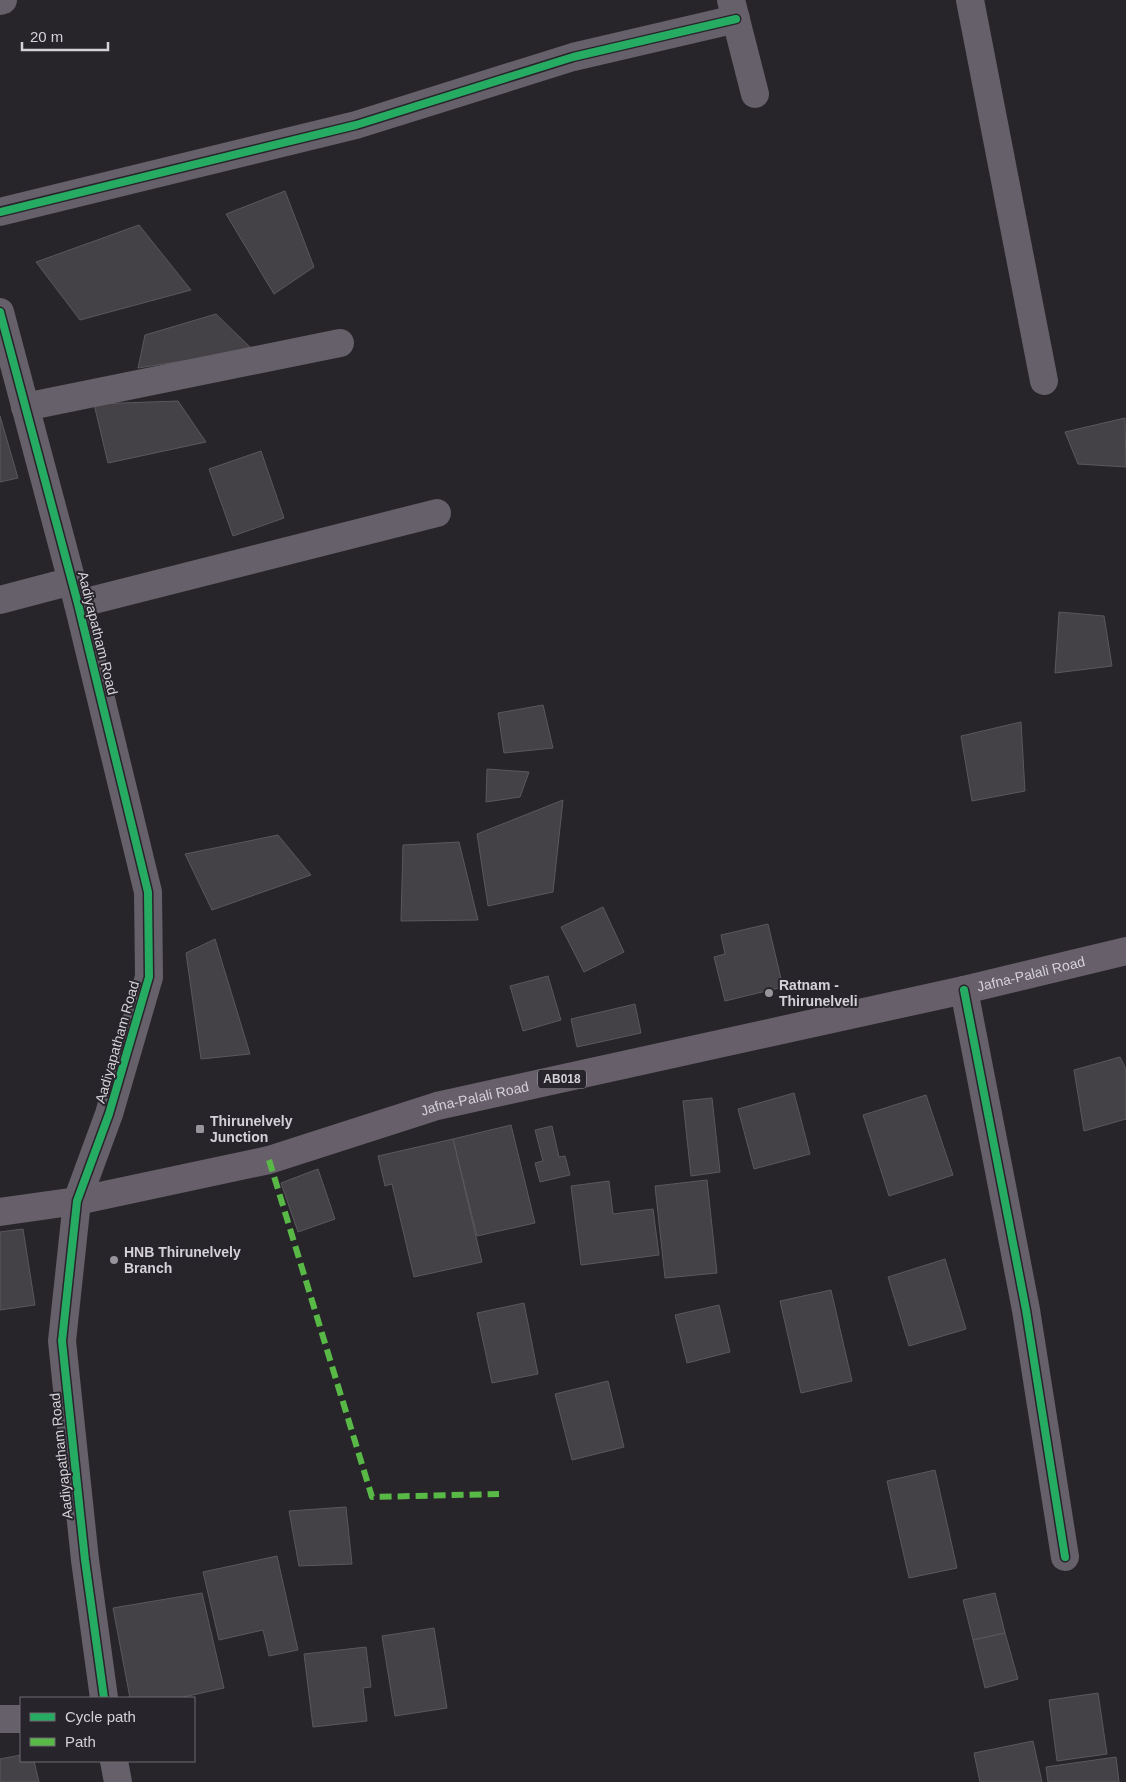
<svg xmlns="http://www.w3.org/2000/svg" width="1126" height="1782" font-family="Arial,sans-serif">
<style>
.building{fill:#444246;stroke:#5a585c}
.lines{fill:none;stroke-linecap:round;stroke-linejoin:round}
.minor{stroke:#656069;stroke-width:28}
.major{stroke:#67606b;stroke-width:28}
.quiet{stroke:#58b947;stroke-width:6;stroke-dasharray:12 6;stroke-linecap:butt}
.cycleway-casing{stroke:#28242b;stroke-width:11}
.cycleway{stroke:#26ab63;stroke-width:8}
.poi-dot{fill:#98959a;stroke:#28242b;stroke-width:2}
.labels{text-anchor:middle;stroke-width:4;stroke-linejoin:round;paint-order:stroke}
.shield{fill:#28242b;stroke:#a19ea3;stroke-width:1}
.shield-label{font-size:12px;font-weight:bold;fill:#d5d2d7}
.street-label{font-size:14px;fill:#d5d2d7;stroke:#28242b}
.poi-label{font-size:14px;font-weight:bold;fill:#d5d2d7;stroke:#28242b;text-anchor:start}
</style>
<rect width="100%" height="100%" fill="#28252a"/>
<!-- building -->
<g class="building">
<polygon points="285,191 314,267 274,294 226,214"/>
<polygon points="139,225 191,290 80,320 36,262"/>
<polygon points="216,314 253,350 138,368 145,335"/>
<polygon points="178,401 206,442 108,463 94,404"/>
<polygon points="0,416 18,478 0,482"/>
<polygon points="1125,418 1126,467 1078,464 1065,432"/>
<polygon points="261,451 284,518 233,536 209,469"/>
<polygon points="1059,612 1104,616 1112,666 1055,673"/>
<polygon points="543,705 553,748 504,753 498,713"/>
<polygon points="1021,722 1025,791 972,801 961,736"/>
<polygon points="487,769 529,772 520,797 486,802"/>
<polygon points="563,800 553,892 488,906 477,834"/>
<polygon points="278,835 311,875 212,910 185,854"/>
<polygon points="459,842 478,920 401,921 403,845"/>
<polygon points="603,907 624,952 584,972 561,927"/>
<polygon points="768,924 783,987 725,1001 714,957 725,954 721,935"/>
<polygon points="215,939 250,1054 201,1059 186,953"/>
<polygon points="548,976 561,1020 523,1031 510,986"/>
<polygon points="635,1004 641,1033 577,1047 571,1019"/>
<polygon points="1120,1057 1126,1069 1126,1119 1084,1131 1074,1070"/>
<polygon points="794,1093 810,1154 754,1169 738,1109"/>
<polygon points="926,1095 953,1175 889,1196 863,1115"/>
<polygon points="712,1098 720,1172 691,1176 683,1101"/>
<polygon points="511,1125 535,1223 477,1236 453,1139"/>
<polygon points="552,1126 559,1157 565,1156 570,1175 540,1182 535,1163 543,1161 535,1130"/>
<polygon points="453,1139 482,1262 414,1277 392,1184 385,1186 378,1156"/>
<polygon points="318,1169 335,1219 298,1232 281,1183"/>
<polygon points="707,1180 717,1273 665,1278 655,1186"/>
<polygon points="609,1181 613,1214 653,1209 659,1255 581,1265 571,1186"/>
<polygon points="23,1229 35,1305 0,1310 0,1232"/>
<polygon points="945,1259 966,1329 909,1346 888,1277"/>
<polygon points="831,1290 852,1381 801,1393 780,1301"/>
<polygon points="524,1303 538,1374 492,1383 477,1313"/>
<polygon points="719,1305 730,1352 687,1363 675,1315"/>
<polygon points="608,1381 624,1447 572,1460 555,1394"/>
<polygon points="935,1470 957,1568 909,1578 887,1481"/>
<polygon points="346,1507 352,1564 299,1566 289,1511"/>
<polygon points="277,1556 298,1650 269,1656 263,1630 219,1640 203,1572"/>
<polygon points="202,1593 224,1688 179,1698 130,1698 113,1608"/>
<polygon points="995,1593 1005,1633 973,1640 963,1600"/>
<polygon points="434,1628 447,1708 395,1716 382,1636"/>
<polygon points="1005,1633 1018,1679 985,1688 973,1640"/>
<polygon points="366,1647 371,1687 363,1688 367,1721 313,1727 304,1654"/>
<polygon points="1098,1693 1107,1754 1057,1761 1049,1700"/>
<polygon points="1033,1741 1042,1782 980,1782 974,1753"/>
<polygon points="21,1755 21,1761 34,1761 39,1782 0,1782 0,1759"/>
<polygon points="1116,1757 1119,1782 1048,1782 1046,1767"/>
</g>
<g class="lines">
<!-- minor -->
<g class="minor">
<polyline points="731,0 755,94"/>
<polyline points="970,0 1044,381"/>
<polyline points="0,1 3,0"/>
<polyline points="0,212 356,125 573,57 736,19"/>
<polyline points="0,312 78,604 148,892 149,977 109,1114 77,1201 62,1341 85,1560 104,1698"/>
<polyline points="25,407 340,343"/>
<polyline points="0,600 72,581"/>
<polyline points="78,604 437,513"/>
<polyline points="964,990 1026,1310 1065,1557"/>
<polyline points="0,1719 21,1719"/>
<polyline points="114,1761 118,1782"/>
</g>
<!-- major -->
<path class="major" id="s1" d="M0,1212L77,1201L269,1160L437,1106L964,990L1126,951"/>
<!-- quiet -->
<polyline class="quiet" points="269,1160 372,1497 499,1494"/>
<!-- cycleway casing -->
<g class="cycleway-casing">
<g id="cycleway">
<polyline points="0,212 356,125 573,57 736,19"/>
<polyline points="0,312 78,604 148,892 149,977 109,1114 77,1201 62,1341 85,1560 104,1698"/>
<polyline points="964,990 1026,1310 1065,1557"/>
</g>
</g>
<!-- cycleway -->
<use href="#cycleway" class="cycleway"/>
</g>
<!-- markers -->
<g class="poi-dot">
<circle cx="769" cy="993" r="5"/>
<rect x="195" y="1124" width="10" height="10" rx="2.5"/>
<circle cx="114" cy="1260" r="5"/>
</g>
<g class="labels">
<!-- shield labels -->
<rect class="shield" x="538" y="1069.5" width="48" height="19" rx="4"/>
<g class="shield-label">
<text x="562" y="1083">AB018</text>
</g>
<!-- street labels -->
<g class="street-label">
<text transform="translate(98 633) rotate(76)" y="5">Aadiyapatham Road</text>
<text dy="5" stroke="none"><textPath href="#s1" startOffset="1059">Jafna-Palali Road</textPath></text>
<text transform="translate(117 1042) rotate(-74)" y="5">Aadiyapatham Road</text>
<text dy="5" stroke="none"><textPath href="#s1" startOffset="489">Jafna-Palali Road</textPath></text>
<text transform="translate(61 1456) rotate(-96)" y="5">Aadiyapatham Road</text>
</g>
<!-- poi labels -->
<g class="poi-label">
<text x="779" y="990">Ratnam -<tspan x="779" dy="16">Thirunelveli</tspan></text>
<text x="210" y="1126">Thirunelvely<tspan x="210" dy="16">Junction</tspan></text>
<text x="124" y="1257">HNB Thirunelvely<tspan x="124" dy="16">Branch</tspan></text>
</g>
</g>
<!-- legend -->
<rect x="20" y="1697" width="175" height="65" fill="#28242b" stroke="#6d6a70"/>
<rect x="30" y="1713" width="25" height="8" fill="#26ab63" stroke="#6d6a70"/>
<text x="65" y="1722" font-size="15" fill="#d5d2d7">Cycle path</text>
<rect x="30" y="1738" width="25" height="8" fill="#58b947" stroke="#6d6a70"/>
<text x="65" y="1747" font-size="15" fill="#d5d2d7">Path</text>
<!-- scale -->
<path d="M22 42v8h86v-8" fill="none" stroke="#d5d2d7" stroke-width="2.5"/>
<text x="30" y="42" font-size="15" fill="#d5d2d7" stroke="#28242b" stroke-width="4" paint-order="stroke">20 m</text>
</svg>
